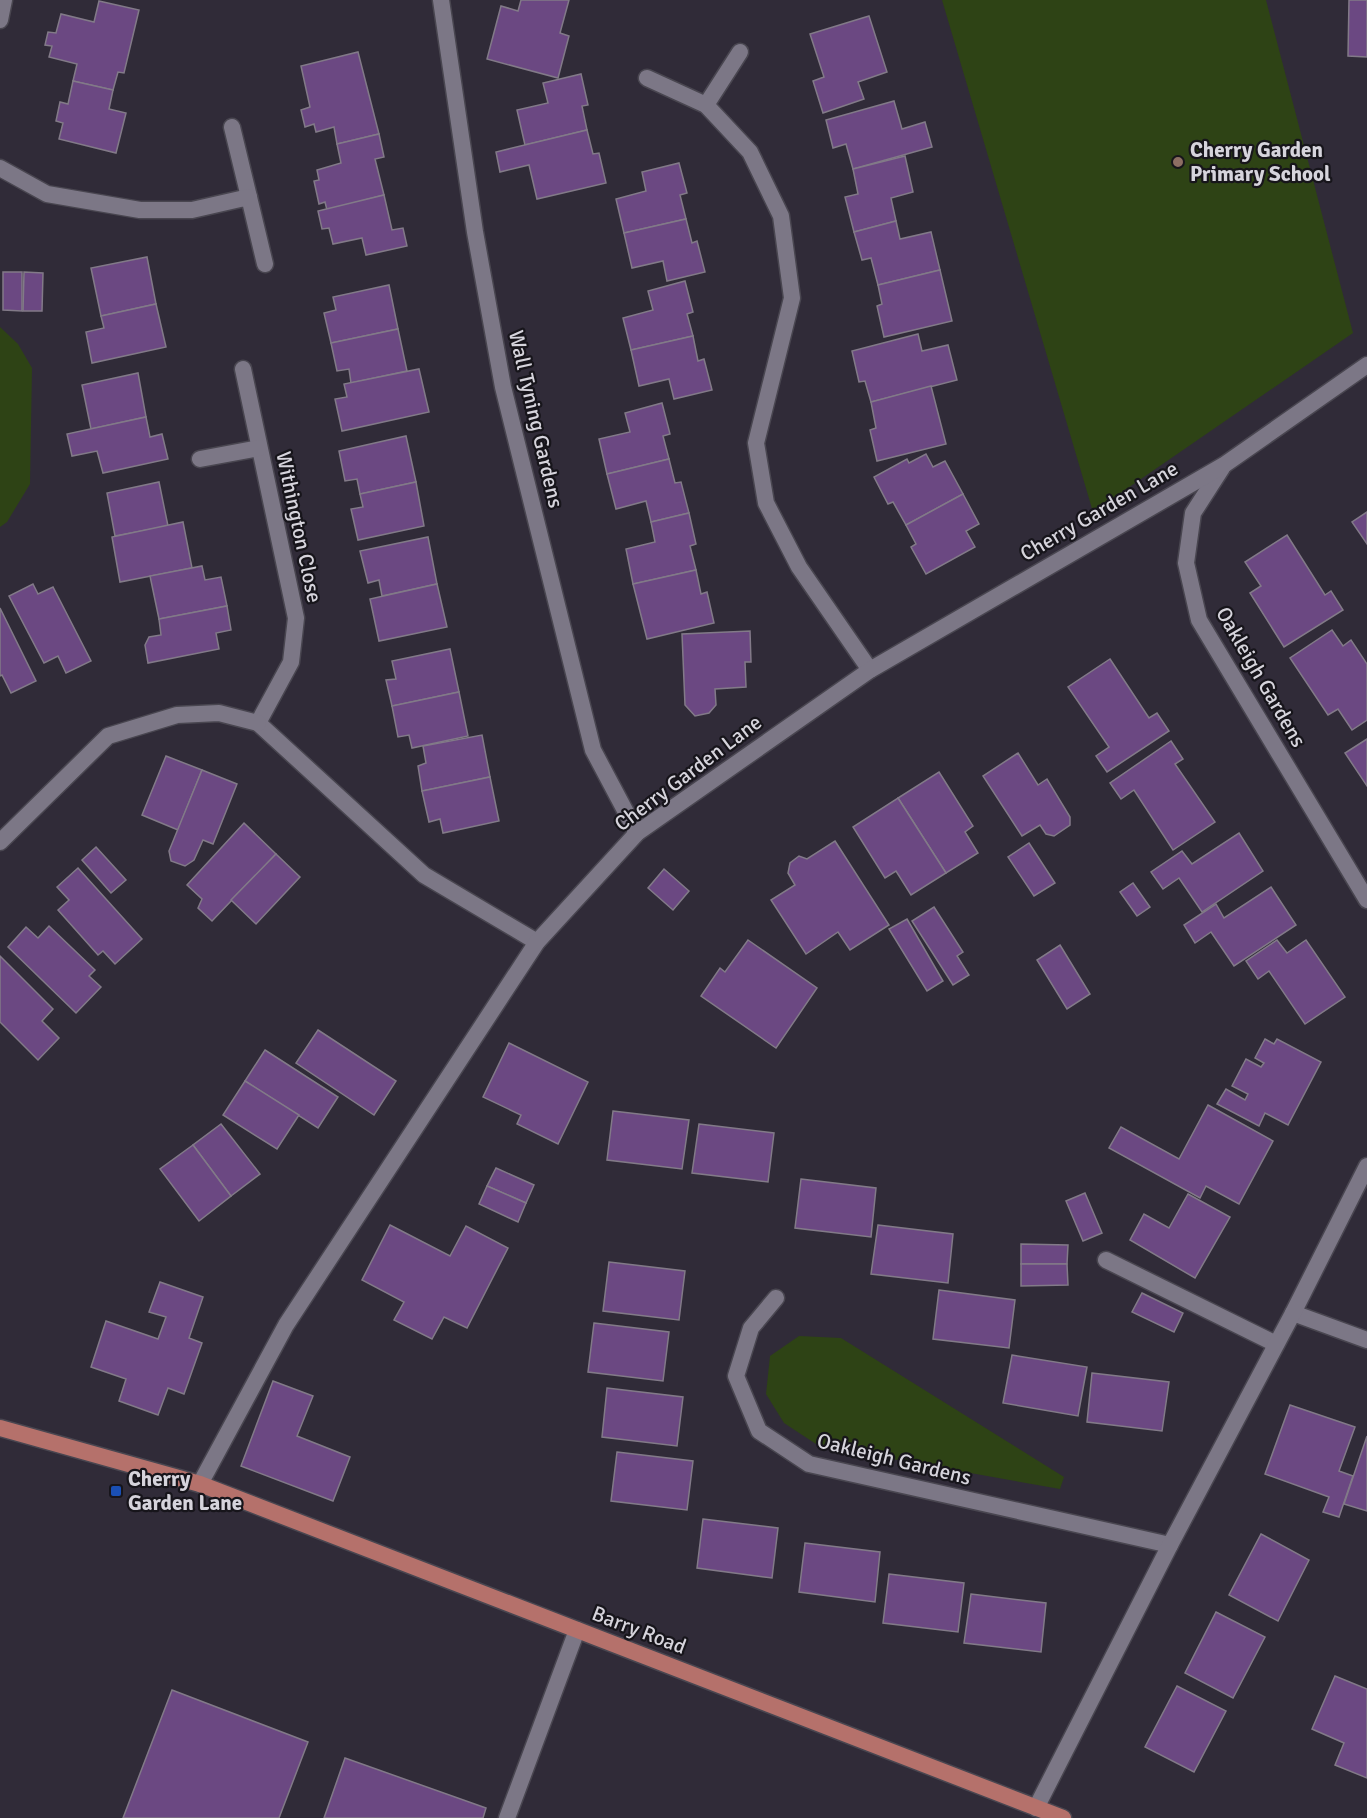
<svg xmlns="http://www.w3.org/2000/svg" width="1367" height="1818" font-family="Signika,sans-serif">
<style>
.green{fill:#2e4315}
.building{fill:#6b4882;stroke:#827a88;stroke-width:1.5}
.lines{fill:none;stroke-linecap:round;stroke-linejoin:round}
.service-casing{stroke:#494650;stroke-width:19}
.minor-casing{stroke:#494650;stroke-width:19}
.primary-casing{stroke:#494650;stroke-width:19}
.service{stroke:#7c7786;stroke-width:16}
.minor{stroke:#7c7786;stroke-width:16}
.primary{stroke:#b5716b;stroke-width:16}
.education-dot{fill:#8d6e63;stroke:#17151b;stroke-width:2}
.transit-dot{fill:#1a4fb4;stroke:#17151b;stroke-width:2}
.labels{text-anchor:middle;stroke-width:4.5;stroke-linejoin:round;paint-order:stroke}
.poi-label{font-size:21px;font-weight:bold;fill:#d6d4dc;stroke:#17151b;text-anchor:start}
.street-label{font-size:21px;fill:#d6d4dc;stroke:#17151b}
</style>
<rect width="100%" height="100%" fill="#302b38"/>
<!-- green -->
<g class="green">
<polygon points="942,0 1266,0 1353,333 1093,512"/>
<polygon points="0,327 18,344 32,368 30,484 7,522 0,527"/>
<polygon points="799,1336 841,1338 1064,1477 1060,1489 819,1446 784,1423 766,1394 770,1356"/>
</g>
<!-- building -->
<g class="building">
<polygon points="521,0 569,0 560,33 569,36 558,78 487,59 501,6 518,11"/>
<polygon points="1349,0 1367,0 1367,57 1348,56"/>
<polygon points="99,1 139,10 124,73 118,72 113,90 73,81 77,64 49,57 52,46 45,45 48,32 56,33 61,14 94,22"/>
<polygon points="869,16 887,72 858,82 864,99 823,113 813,81 824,77 810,34"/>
<polygon points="358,52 379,134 337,144 334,127 316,132 314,124 305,127 301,110 310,107 301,66"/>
<polygon points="581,74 588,105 582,106 587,130 525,145 517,110 548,103 543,83"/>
<polygon points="73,81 113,90 109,109 126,113 116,153 59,139 63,123 56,121 60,102 68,104"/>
<polygon points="894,101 902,129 925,122 932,147 853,169 846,144 833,148 826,120"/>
<polygon points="587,130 593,154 599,153 606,183 537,199 529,165 500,172 496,152"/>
<polygon points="379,134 384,157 375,159 384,195 327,210 325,202 319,204 314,181 319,180 317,170 341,163 337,144"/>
<polygon points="905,156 913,192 891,198 896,221 854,232 845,197 858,194 853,169"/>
<polygon points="679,163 687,193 680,195 686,219 624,233 616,199 646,191 642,172"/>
<polygon points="384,195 392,230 403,228 407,246 366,255 362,238 333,244 329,228 322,229 318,211"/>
<polygon points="686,219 692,243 697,241 705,272 667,281 663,261 632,268 624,233"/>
<polygon points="896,221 900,239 931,232 940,270 878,285 871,258 862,260 854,232"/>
<polygon points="147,257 156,304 101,316 91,268"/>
<polygon points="940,270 952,321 884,337 877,306 882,304 878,285"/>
<polygon points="3,272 22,272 22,311 3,310"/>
<polygon points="24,272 43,273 42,311 23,311"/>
<polygon points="685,281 693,312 687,314 693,336 631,350 623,318 653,310 648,291"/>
<polygon points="389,285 398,329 331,343 324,313 336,310 333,297"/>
<polygon points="156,304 166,347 92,363 86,332 104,328 101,316"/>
<polygon points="398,329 407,371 351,383 349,369 337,371 331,343"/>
<polygon points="918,334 922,351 948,345 957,380 871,402 865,381 859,382 852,351"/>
<polygon points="693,336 698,361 704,359 712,390 674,399 669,379 639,386 631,350"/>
<polygon points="419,369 429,412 342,431 335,399 347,397 344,384"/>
<polygon points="138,373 146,417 91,429 82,385"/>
<polygon points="931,386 946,444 877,461 870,430 876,428 871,402"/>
<polygon points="662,403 670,434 663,436 669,459 607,474 599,439 630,432 625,413"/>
<polygon points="146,417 150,437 162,434 168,459 103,473 97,451 72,456 67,434"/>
<polygon points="406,436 416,482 360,494 357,479 345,481 339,451"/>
<polygon points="926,454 933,467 945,461 963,494 906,525 893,502 888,504 874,477 907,459 909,463"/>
<polygon points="669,459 675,483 681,482 689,513 651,522 646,501 616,509 607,474"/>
<polygon points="159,482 168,526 115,536 107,493"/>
<polygon points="416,482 424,526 358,540 351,509 363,507 360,494"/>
<polygon points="963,494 979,524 966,531 975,547 926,574 911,547 916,544 906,525"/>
<polygon points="1367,512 1367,544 1352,522"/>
<polygon points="689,513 696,544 690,546 696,570 633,584 626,549 655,542 651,522"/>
<polygon points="183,522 192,568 120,582 112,537"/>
<polygon points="1287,535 1325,595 1331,591 1343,610 1284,647 1250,593 1261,586 1245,562"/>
<polygon points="428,537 437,584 382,596 379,580 368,583 360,551"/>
<polygon points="202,566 205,580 221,577 227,606 159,619 150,576"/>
<polygon points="696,570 701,594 707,592 714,623 647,639 633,584"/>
<polygon points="33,584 38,594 53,587 91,661 66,673 58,656 44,663 9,596"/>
<polygon points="437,584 447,627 379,641 370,599"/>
<polygon points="227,606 231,630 216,633 219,649 148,663 145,645 149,637 161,635 159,619"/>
<polygon points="0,608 36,681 11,693 2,675 0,676"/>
<polygon points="1332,630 1343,646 1351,640 1367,664 1367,720 1352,730 1338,709 1328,715 1290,658"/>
<polygon points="750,631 751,662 745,662 746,687 715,689 716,705 709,713 695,716 685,705 682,634"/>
<polygon points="450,649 459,692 392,706 386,680 396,679 392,661"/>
<polygon points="1110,659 1149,718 1157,713 1169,731 1107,772 1096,756 1109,747 1068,687"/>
<polygon points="459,692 468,736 412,748 409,735 398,737 392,706"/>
<polygon points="482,735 490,777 422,791 418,766 426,763 423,746"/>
<polygon points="1367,739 1367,786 1345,753"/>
<polygon points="1171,741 1183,759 1175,764 1215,822 1173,850 1134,790 1121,799 1110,783"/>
<polygon points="1018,753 1038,785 1047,779 1070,817 1070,825 1054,836 1046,834 1040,825 1022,836 983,776"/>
<polygon points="166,756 202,770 178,830 142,815"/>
<polygon points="202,770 237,784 213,844 203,840 194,860 185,866 171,861 169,851"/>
<polygon points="939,772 973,826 965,832 978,853 946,873 898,798"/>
<polygon points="490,777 499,821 443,833 440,819 429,822 422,791"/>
<polygon points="898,798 946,873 911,895 896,871 885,878 853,827"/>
<polygon points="244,823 276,854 212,921 198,908 202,899 187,885"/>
<polygon points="1239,833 1263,871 1202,912 1179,878 1163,889 1151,872 1182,851 1192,864"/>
<polygon points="835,841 889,925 850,950 838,932 806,954 771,900 795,885 788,873 790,863 799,856 807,859"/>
<polygon points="1029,843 1055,883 1034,896 1008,857"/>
<polygon points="96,847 126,880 111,893 82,860"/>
<polygon points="276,854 300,877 256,924 231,900"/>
<polygon points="78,868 142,939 115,964 103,951 98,955 58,910 69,900 57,887"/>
<polygon points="664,869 689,891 673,910 648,888"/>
<polygon points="1133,883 1150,907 1137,916 1120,892"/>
<polygon points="1271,887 1296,925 1234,966 1211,932 1195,943 1184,925 1216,904 1224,918"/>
<polygon points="934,907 963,952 957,956 969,975 953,985 912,921"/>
<polygon points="907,919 943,981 927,991 889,929"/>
<polygon points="49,926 95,970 89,976 101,987 76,1013 8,947 26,927 38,938"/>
<polygon points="748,940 817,988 776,1048 701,996 720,968 725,972"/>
<polygon points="1277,940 1287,953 1306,940 1345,997 1305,1024 1269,971 1258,979 1246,961"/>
<polygon points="1060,945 1090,994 1067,1009 1037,960"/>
<polygon points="0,956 53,1009 42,1021 59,1038 38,1060 0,1022"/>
<polygon points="318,1030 396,1081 374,1115 296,1063"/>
<polygon points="1265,1039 1274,1044 1277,1039 1321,1062 1288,1125 1265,1113 1259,1126 1217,1104 1226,1089 1245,1100 1248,1094 1232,1086 1246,1059 1261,1067 1264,1063 1255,1058"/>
<polygon points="509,1043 588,1082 558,1144 517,1124 521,1115 483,1097"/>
<polygon points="265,1050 338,1097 318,1128 245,1081"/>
<polygon points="245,1081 299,1115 277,1149 223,1115"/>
<polygon points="1208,1105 1273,1141 1239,1204 1206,1186 1200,1198 1109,1148 1121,1127 1179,1159"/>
<polygon points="613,1111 689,1120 682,1169 607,1160"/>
<polygon points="221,1124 260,1174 231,1196 193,1145"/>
<polygon points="699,1124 774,1133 768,1182 692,1173"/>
<polygon points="193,1145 231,1196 199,1221 160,1169"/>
<polygon points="496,1168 534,1185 526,1203 487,1186"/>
<polygon points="801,1179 876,1188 871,1237 795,1228"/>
<polygon points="487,1186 526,1203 518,1222 479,1204"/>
<polygon points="1085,1193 1102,1233 1083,1241 1066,1201"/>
<polygon points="1188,1194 1230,1217 1195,1278 1130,1240 1144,1214 1169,1228"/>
<polygon points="390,1225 450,1256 466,1226 508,1248 467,1328 444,1317 432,1339 394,1320 404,1302 362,1280"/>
<polygon points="878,1225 953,1234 948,1283 871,1274"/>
<polygon points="1021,1244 1068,1245 1067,1264 1021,1264"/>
<polygon points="609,1262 685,1271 679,1320 603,1311"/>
<polygon points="1021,1264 1067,1264 1068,1285 1021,1286"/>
<polygon points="160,1282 203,1297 189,1338 202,1343 184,1394 168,1388 158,1415 119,1401 126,1379 91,1367 106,1321 158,1339 166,1317 149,1312"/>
<polygon points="939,1290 1015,1300 1009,1348 933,1339"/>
<polygon points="1142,1293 1183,1313 1174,1332 1132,1312"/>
<polygon points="594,1323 669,1332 663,1381 588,1372"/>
<polygon points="1012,1355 1087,1367 1078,1416 1003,1403"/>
<polygon points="1092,1373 1169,1382 1162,1431 1087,1422"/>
<polygon points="273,1381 313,1396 297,1436 350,1457 333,1501 241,1466"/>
<polygon points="607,1388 683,1397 677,1446 602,1437"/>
<polygon points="1290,1405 1355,1427 1339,1471 1353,1476 1339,1517 1323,1512 1329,1497 1265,1474"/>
<polygon points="1367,1436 1367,1511 1344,1504"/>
<polygon points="617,1452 693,1461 687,1510 611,1501"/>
<polygon points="703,1519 778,1528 772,1578 697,1568"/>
<polygon points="1261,1534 1309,1560 1278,1621 1229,1595"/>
<polygon points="805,1543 880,1552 875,1602 799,1592"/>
<polygon points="889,1574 964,1583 958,1632 883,1623"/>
<polygon points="971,1594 1046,1603 1041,1652 964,1643"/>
<polygon points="1216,1612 1265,1637 1233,1698 1185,1673"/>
<polygon points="1335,1676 1367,1689 1367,1778 1335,1765 1344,1743 1312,1729"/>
<polygon points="1177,1686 1226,1711 1194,1772 1145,1747"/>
<polygon points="172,1690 308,1742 279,1818 123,1818"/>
<polygon points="345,1758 486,1808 483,1818 324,1818"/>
</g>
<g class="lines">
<!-- service casing -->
<g class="service-casing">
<g id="service">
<polyline points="1106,1260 1276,1344"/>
<polyline points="507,1818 577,1630"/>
</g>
</g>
<!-- minor casing -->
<g class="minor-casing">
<g id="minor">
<polyline points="441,0 475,232 503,387 593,750 637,833"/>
<polyline points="0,20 4,0"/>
<polyline points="647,78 706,105 750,152 781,216 792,298 756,443 766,503 799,567 870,670"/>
<polyline points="706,105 740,52"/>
<polyline points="232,127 249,197"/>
<polyline points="0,168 47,194 140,210 192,210 249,197 265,264"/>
<polyline points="243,369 296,618 291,662 258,723 424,875 537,942"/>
<polyline points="200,459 259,448"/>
<polyline points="1222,468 1193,513 1186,563 1199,620 1367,900"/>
<polyline points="0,842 108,736 177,715 219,713 258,723"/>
<polyline points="776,1298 751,1328 736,1376 759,1431 809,1464 1170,1545"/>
<polyline points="1293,1313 1367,1340"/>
<polyline points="200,1484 286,1325 537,942 637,833 870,670 1224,465 1367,365"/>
<polyline points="1036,1808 1170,1545 1293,1313 1367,1166"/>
</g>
</g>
<!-- primary casing -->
<g class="primary-casing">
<polyline id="primary" points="0,1428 200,1484 1063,1818"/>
</g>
<!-- service -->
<use href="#service" class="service"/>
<!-- minor -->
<use href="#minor" class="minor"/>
<!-- primary -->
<use href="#primary" class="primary"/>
</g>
<!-- markers -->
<circle class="education-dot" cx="1178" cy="162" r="6"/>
<rect class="transit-dot" x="110" y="1485" width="12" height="12" rx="3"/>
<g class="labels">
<!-- poi labels -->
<g class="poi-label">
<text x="1190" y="157">Cherry Garden<tspan x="1190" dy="24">Primary School</tspan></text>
<text x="128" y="1486">Cherry<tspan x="128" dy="24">Garden Lane</tspan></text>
</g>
<!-- street labels -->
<g class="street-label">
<text transform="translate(536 419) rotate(77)" y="7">Wall Tyning Gardens</text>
<text transform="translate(1099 511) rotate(-30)" y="7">Cherry Garden Lane</text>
<text transform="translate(299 527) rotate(78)" y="7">Withington Close</text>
<text transform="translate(1261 677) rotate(60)" y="7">Oakleigh Gardens</text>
<text transform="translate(688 773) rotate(-37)" y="7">Cherry Garden Lane</text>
<text transform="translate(894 1459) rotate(14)" y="7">Oakleigh Gardens</text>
<text transform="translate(639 1630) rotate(21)" y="7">Barry Road</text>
</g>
</g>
</svg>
